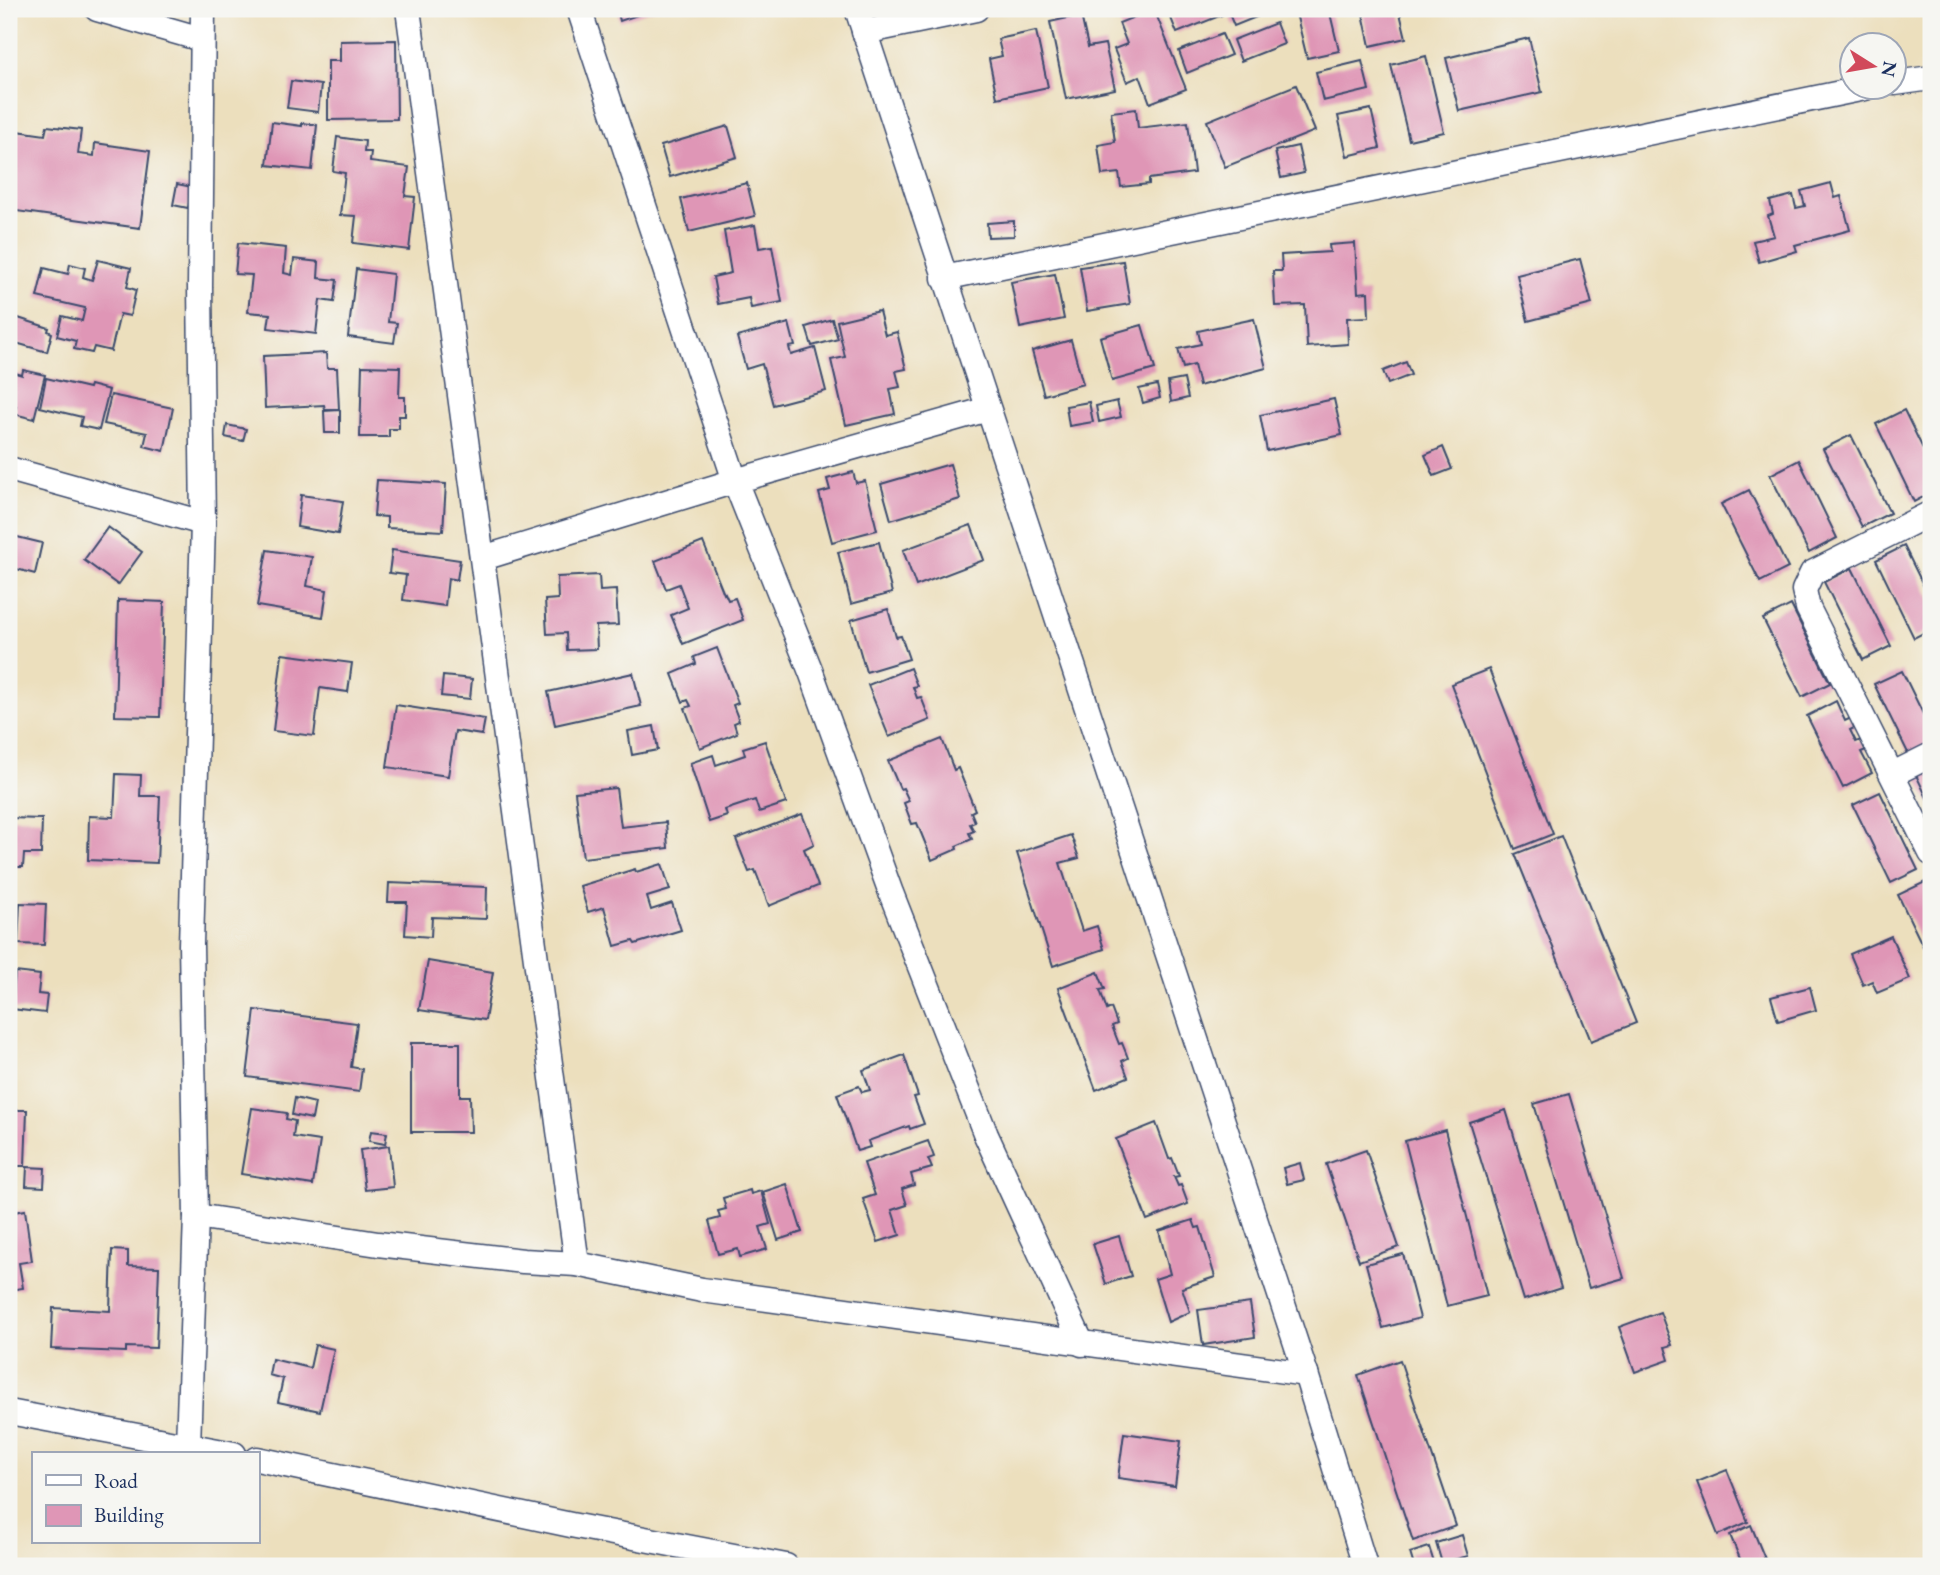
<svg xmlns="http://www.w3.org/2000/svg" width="1940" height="1575" font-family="'EB Garamond',serif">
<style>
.building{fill:#df96b6}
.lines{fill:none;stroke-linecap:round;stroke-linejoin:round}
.minor-casing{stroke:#3a496c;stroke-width:27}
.minor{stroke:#fff;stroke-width:24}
</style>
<rect width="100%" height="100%" fill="#f6f6f2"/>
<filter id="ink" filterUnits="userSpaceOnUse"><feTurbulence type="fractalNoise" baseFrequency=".0143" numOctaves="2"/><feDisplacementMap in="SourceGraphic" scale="14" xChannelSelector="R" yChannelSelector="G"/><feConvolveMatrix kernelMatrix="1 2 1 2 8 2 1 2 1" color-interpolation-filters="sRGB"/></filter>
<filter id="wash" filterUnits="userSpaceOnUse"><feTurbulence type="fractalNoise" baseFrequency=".00686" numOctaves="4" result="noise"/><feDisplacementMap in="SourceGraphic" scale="28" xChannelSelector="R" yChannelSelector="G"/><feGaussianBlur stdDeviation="1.57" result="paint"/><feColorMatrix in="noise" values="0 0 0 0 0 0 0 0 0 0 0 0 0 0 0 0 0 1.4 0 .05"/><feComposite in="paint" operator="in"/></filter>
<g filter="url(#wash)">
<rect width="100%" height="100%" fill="#ecdfbd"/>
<g id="blocks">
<!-- building -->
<g class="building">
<polygon points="617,9 655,9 620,21"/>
<polygon points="1154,9 1186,89 1150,103 1140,76 1127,82 1114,49 1127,44 1119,23"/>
<polygon points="1181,9 1220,9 1222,15 1177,33 1169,13"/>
<polygon points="1227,9 1276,9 1234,26"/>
<polygon points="1295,9 1329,9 1339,51 1307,58"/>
<polygon points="1362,9 1399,9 1406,38 1370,46"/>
<polygon points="1081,15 1088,47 1105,44 1115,89 1066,99 1050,22"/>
<polygon points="1276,23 1284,44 1241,61 1233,40"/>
<polygon points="1036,31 1048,87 997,98 989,59 1002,56 998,39"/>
<polygon points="1222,34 1231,55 1187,73 1179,51"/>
<polygon points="1529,38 1542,92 1459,111 1446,58"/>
<polygon points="396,40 397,119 328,120 328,61 340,61 340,41"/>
<polygon points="1426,56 1444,132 1409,140 1391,65"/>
<polygon points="1362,61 1369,90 1323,101 1316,72"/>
<polygon points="291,81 321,85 318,112 287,108"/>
<polygon points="1296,85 1315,131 1225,167 1207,121"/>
<polygon points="1136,109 1138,128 1188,122 1194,173 1149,179 1149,184 1121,187 1119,173 1102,175 1098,145 1115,142 1111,112"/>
<polygon points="1371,109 1380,148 1347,156 1338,116"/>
<polygon points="272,122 302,126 302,123 317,125 312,170 267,165"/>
<polygon points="47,126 81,130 78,154 94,156 95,143 150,151 140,228 9,210 9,165 12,165 17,131 45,135"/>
<polygon points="728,126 737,157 670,177 661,146"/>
<polygon points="337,137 365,141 364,152 371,152 370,162 409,167 405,196 415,197 409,250 353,243 356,216 340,215 345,173 333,171"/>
<polygon points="1298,146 1304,173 1281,178 1275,151"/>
<polygon points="747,183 755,216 689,232 681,199"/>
<polygon points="1831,183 1835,198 1841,196 1850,230 1795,245 1797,251 1759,262 1753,241 1774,236 1768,216 1773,214 1770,201 1793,195 1796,208 1805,206 1801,191"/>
<polygon points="177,184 192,187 188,208 173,205"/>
<polygon points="1014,221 1014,236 988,237 987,223"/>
<polygon points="755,225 759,248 772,246 782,302 751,308 749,298 718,304 713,277 731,273 724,231"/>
<polygon points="238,243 286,248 284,273 292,275 294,259 319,262 318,278 337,280 334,302 320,300 316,334 268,328 270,314 248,312 252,275 235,274"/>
<polygon points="1355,243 1358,293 1368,292 1369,317 1347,318 1348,344 1307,347 1305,305 1275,306 1273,271 1282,271 1281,255 1330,252 1329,245"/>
<polygon points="1580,259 1592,304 1528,321 1517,275"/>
<polygon points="98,260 131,268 127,287 136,290 130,316 120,314 111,351 94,347 92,353 74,349 76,341 57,336 62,316 82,321 85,308 37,297 44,268 68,274 70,264 85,268 83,277 92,280"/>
<polygon points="1123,261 1130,304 1087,311 1080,267"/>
<polygon points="356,269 393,274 388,322 397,323 394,343 348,337"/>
<polygon points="1055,274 1064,319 1020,328 1011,282"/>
<polygon points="879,311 885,335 897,332 906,369 896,371 900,387 890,389 895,414 846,425 831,360 845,357 837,321"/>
<polygon points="9,315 49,328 48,331 52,333 47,352 9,341"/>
<polygon points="832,319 838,339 812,346 806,327"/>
<polygon points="1254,319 1266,368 1199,386 1194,365 1183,368 1178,349 1201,344 1198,331"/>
<polygon points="789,323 795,346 789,347 791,355 815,348 826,391 773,405 762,364 746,369 737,337"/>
<polygon points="1142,325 1155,369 1112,381 1100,337"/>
<polygon points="1071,340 1083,384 1044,395 1032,351"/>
<polygon points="326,353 327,368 337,368 339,409 325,409 324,405 265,408 263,356"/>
<polygon points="1406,362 1411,375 1388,384 1383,371"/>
<polygon points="362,366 400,367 399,397 405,397 405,416 399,416 399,429 389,429 389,437 360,437"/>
<polygon points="23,370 45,375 34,419 14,414 16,406 9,404 9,371 22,375"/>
<polygon points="46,378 89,388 90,385 109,390 99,430 80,426 82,417 40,407"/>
<polygon points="1184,379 1188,398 1171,402 1168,382"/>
<polygon points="1157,385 1160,398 1143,403 1139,389"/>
<polygon points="111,395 173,408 164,451 144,446 147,433 104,424"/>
<polygon points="1334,399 1342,435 1267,451 1260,415"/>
<polygon points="1117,401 1121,417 1099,422 1096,406"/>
<polygon points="1089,402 1093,422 1069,426 1066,406"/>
<polygon points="340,410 340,433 325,433 324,411"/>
<polygon points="1904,410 1931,465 1931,493 1914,502 1876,424"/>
<polygon points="227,425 246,429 243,441 225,437"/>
<polygon points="1851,435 1890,513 1862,527 1823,449"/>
<polygon points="1443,447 1452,469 1434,476 1425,455"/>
<polygon points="1799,460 1837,538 1809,553 1770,475"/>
<polygon points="950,464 960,499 891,520 881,484"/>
<polygon points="853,472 856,483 865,481 877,530 832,542 819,493 830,490 827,479"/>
<polygon points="377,480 446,484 443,531 387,528 387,517 374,516"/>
<polygon points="1749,490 1788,568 1760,582 1721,504"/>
<polygon points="301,495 343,501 338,534 297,527"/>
<polygon points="971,525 984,560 916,586 903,550"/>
<polygon points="108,527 142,552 118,585 84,560"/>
<polygon points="9,535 42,543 35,574 9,567"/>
<polygon points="703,542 724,594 725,593 728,600 735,598 743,620 683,644 671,615 688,608 679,584 666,589 655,561"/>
<polygon points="879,542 892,593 851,604 838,552"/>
<polygon points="1904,546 1931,601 1931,629 1914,638 1876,560"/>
<polygon points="267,550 312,557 307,586 327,590 323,617 257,606"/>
<polygon points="392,550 460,560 457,580 448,578 445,606 403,600 406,575 389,573"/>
<polygon points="1852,568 1891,646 1863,660 1824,582"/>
<polygon points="599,575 600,591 616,590 618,625 596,626 597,649 567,650 566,633 547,634 545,600 558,599 557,577"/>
<polygon points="118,600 164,602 160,717 115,716"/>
<polygon points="1791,605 1830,683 1802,697 1763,619"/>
<polygon points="888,609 896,637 901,636 909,659 866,672 851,620"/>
<polygon points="717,648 738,703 733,705 739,721 734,723 737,733 700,748 685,708 691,706 688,700 683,702 672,674 696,664 694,657"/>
<polygon points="282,654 352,663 348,692 320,688 314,736 273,731"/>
<polygon points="910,668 917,686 913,687 917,698 921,697 930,720 889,737 868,685"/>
<polygon points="1489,669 1553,834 1515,849 1451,684"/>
<polygon points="1902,671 1931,730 1931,747 1910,757 1874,684"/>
<polygon points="633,673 641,706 555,725 548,692"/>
<polygon points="443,676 472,679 470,699 441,696"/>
<polygon points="1836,701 1845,721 1851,718 1856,727 1850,730 1856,742 1861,740 1866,750 1861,752 1872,773 1843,788 1807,716"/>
<polygon points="396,705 485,719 482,735 455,731 448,776 387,767"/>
<polygon points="654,726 658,750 632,755 628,731"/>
<polygon points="942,739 954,770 958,768 975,810 971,812 975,822 970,824 974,831 969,833 972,839 956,846 957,849 932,860 917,823 912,824 904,803 909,801 903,788 900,789 888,761"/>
<polygon points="765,741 786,803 759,812 755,800 725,810 727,816 709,822 690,763 713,755 716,765 745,755 743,748"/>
<polygon points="1931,767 1931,806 1916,775"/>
<polygon points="116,774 141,775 140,796 160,796 157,863 88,860 89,816 114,817"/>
<polygon points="616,788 621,827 666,822 668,848 583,858 575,792"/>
<polygon points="1880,792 1918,870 1891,883 1853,805"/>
<polygon points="802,814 814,844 804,849 818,886 769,906 755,870 749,872 736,839"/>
<polygon points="9,818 42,819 41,854 24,854 23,867 9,867"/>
<polygon points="1071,835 1079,858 1060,863 1082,931 1097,926 1104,949 1053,966 1017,853"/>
<polygon points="1561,836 1636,1023 1591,1041 1515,854"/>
<polygon points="662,864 670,890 647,897 651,910 672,903 681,930 635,944 633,941 615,946 604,907 588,912 580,886 635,869 636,872"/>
<polygon points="1925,882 1931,895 1931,963 1898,895"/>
<polygon points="389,883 487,887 486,919 432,917 431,937 405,935 407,902 388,902"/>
<polygon points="20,903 46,904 44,945 18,944"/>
<polygon points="9,910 15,911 13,928 9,928"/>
<polygon points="1891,936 1910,979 1877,993 1872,981 1863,985 1850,954"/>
<polygon points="428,961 493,972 485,1020 419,1010"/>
<polygon points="15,972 40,975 38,994 47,995 45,1013 12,1009"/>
<polygon points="1098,972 1105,989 1100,990 1107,1010 1111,1008 1117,1024 1112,1026 1119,1044 1122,1043 1128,1058 1122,1061 1128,1077 1096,1090 1058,988"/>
<polygon points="1810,987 1816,1010 1778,1021 1771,997"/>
<polygon points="255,1010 357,1023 351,1067 362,1069 359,1092 247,1077"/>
<polygon points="411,1043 460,1043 460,1096 470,1096 471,1132 411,1132"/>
<polygon points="904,1055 918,1096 914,1097 924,1124 910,1129 909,1126 868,1141 870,1147 857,1151 837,1094 859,1086 862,1092 870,1090 863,1070"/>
<polygon points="1569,1094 1624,1278 1589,1288 1534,1104"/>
<polygon points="295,1098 315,1103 312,1119 292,1115"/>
<polygon points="252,1108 287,1113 286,1119 295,1121 293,1137 320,1141 313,1185 241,1174"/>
<polygon points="9,1110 27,1110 25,1166 9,1166"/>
<polygon points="1506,1110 1561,1288 1524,1300 1469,1122"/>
<polygon points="1156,1123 1169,1159 1172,1158 1179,1176 1174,1177 1178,1186 1181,1185 1188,1204 1147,1220 1116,1139"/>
<polygon points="1445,1130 1487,1296 1447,1306 1405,1141"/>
<polygon points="371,1131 387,1133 385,1144 369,1141"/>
<polygon points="928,1141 934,1157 928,1159 932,1168 911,1174 914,1185 902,1189 907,1205 892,1210 900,1235 878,1242 863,1199 875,1195 864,1163"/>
<polygon points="389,1146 393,1187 365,1190 360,1150"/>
<polygon points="1366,1150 1399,1247 1359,1261 1326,1164"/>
<polygon points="1300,1163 1304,1180 1287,1184 1283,1168"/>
<polygon points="27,1167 45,1168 44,1187 26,1186"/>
<polygon points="787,1184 802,1232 778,1240 763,1192"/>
<polygon points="750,1190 751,1194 761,1191 770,1224 760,1227 767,1249 740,1257 738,1249 718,1254 709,1221 720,1218 718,1211 726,1209 723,1198"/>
<polygon points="25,1210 32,1261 19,1263 23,1288 9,1290 9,1213"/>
<polygon points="1193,1220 1196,1228 1200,1227 1215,1277 1182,1288 1190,1312 1168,1322 1155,1279 1170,1274 1159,1231"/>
<polygon points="1119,1236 1131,1276 1106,1284 1093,1244"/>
<polygon points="112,1250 128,1251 128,1266 159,1267 156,1348 126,1347 126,1352 51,1349 53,1308 110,1311"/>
<polygon points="1403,1254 1420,1318 1383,1328 1366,1264"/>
<polygon points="1250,1303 1255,1337 1203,1345 1198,1310"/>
<polygon points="1660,1312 1672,1345 1665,1347 1669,1360 1635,1372 1619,1327"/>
<polygon points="315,1345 334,1349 320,1411 278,1402 283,1379 269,1375 272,1359 310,1368"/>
<polygon points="1400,1360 1456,1526 1413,1541 1358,1375"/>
<polygon points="1124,1433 1181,1441 1175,1486 1118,1478"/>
<polygon points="1727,1470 1748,1522 1718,1535 1697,1482"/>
<polygon points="1751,1525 1765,1559 1743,1566 1730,1535"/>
<polygon points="1462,1535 1468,1556 1442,1563 1436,1543"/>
<polygon points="1429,1547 1435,1566 1414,1566 1410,1553"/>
</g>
</g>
</g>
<g filter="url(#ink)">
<use href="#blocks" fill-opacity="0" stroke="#3a496c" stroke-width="2"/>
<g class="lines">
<!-- minor casing -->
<g class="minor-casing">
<g id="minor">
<polyline points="97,9 201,39"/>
<polyline points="408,9 577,1264"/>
<polyline points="579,9 735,481 811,672 891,893 986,1135 1082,1344"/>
<polyline points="857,9 1306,1374 1365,1566"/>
<polyline points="864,32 976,9"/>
<polyline points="1895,83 1931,78"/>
<polyline points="944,278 1865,88"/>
<polyline points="9,469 203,523"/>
<polyline points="1931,513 1812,573 1804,590 1808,608 1931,853"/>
<polyline points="483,558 735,481 988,409"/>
<polyline points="1893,774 1931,755"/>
<polyline points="196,1216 378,1244 523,1261 577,1264 702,1290 1306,1374"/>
<polyline points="9,1412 234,1454"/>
<polyline points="188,1445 196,1216 191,945 203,523 200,287 203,9"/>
<polyline points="257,1459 571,1525 786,1566"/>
</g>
</g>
<!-- minor -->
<use href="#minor" class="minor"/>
</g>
</g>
<!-- margin -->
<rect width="1940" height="1575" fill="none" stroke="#f6f6f2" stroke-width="35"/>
<!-- legend -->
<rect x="32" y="1452" width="228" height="91" fill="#f6f6f2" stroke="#9ea6b7" stroke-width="2"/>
<rect x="46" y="1475" width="35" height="10" fill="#ffffff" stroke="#9ea6b7" stroke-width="2"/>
<text x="94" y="1488" font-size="21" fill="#1b2f5e">Road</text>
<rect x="46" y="1505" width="35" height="21" fill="#df96b6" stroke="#9ea6b7" stroke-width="2"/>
<text x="94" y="1522" font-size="21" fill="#1b2f5e">Building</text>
<!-- north arrow -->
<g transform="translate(1873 66) rotate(101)"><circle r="33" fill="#f6f6f2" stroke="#9ea6b7" stroke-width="2"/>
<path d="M0-5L12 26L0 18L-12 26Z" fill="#d1495b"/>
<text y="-10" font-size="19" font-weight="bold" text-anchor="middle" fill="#1b2f5e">N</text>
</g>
</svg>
